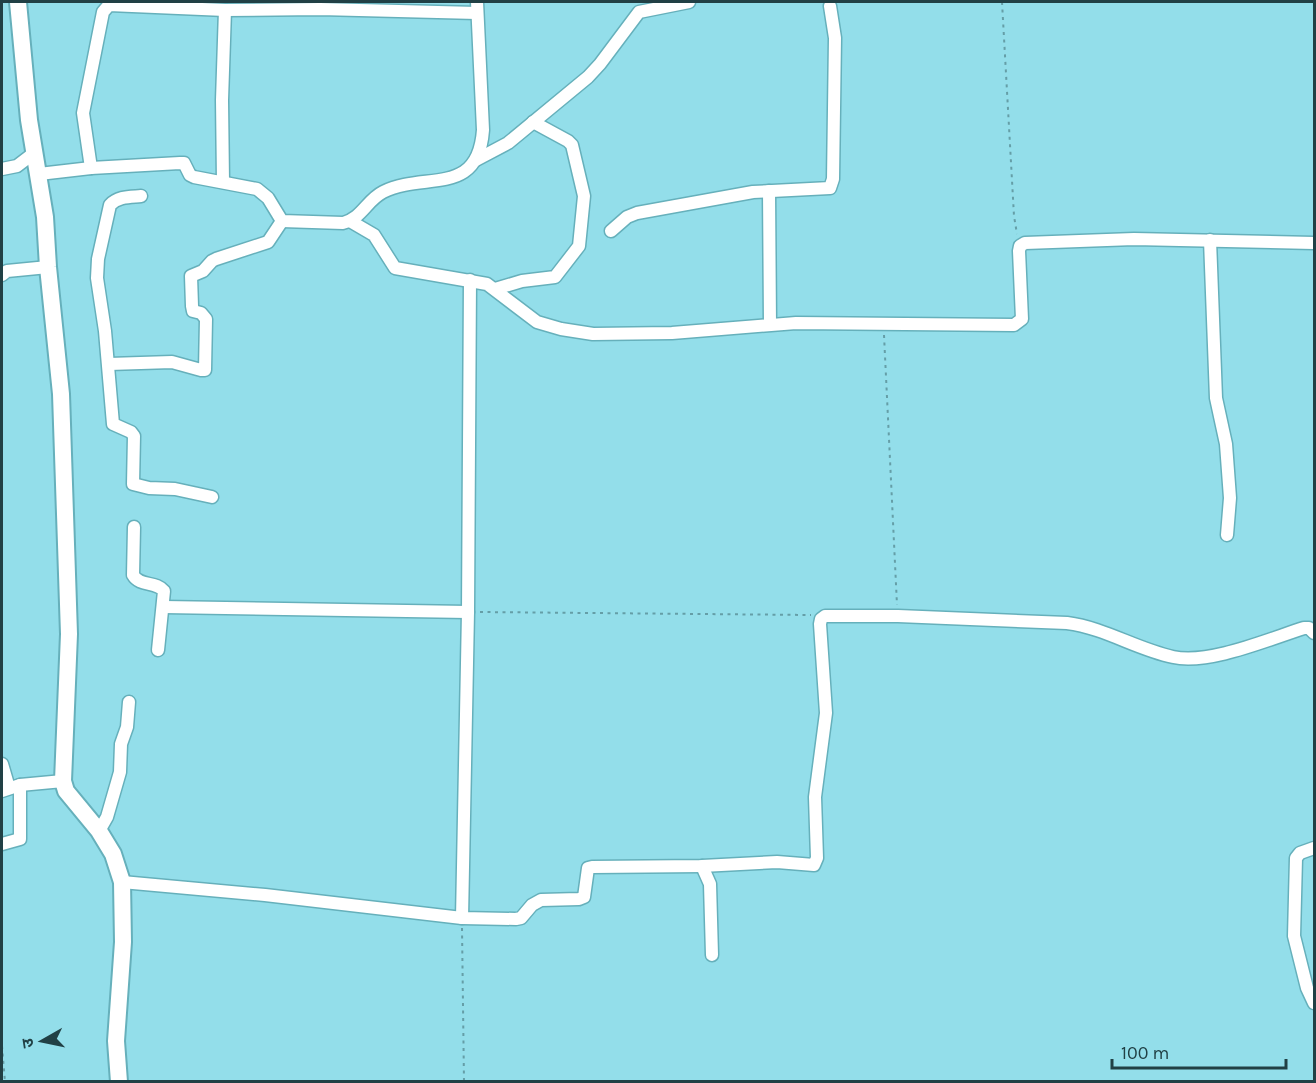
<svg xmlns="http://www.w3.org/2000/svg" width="1316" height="1083" font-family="Karla,'Noto Sans Devanagari',sans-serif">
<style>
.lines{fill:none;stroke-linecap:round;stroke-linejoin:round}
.minor-casing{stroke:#66b0bb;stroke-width:15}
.major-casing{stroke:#66b0bb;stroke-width:20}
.path{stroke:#659ea7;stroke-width:2;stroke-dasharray:3 4.5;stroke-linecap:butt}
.minor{stroke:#fff;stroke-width:12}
.major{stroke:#fff;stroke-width:16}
</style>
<rect width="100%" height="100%" fill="#93deea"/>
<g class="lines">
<!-- minor casing -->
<g class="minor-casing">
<g id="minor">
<polyline points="476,160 508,143 588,77 600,64 639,12 689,2"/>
<polyline points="91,168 83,113 103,12 109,5 225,10 320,9 477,13"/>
<polyline points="2,169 17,166 34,153"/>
<path d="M39,174L91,168L180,163H184L190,175L194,177L257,189L268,198L282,221L343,223C361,219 367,200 383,192C425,171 478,198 483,130L477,2"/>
<polyline points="223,182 222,100 225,10"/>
<polyline points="769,191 770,324"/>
<path d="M141,196C131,197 118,196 110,205L98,259L97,278L105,331L113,424L131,432L134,436L133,484L149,488L175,489L212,497"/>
<polyline points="350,221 374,235 395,268 487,284 537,322 561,329 593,334 672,333 796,323 1014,325 1022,319 1019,251 1020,246 1025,243 1134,239 1314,243"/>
<polyline points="611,231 627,217 637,213 753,192 830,188 833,179 835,38 830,6"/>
<polyline points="1210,240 1216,398 1226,444 1230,498 1227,535"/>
<polyline points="2,275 7,271 48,267"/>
<polyline points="495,289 522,281 555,277 579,246 584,196 572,145 568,141 533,122"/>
<polyline points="109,364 172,362 201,370 205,370 206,319 201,313 193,311 192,306 191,276 203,271 212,261 216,259 268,242 282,221"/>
<path d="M134,527L133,575C140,587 156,581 164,591L158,650"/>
<polyline points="164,607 468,612"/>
<polyline points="2,764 9,788"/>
<polyline points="2,791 20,785 63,781"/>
<polyline points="99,831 107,817 120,772 121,744 127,727 129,702"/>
<polyline points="2,844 20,839 20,785"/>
<polyline points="1314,848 1300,853 1296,858 1294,936 1307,988 1314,1003"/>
<polyline points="702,866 710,884 712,955"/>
<path d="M122,882L265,895L462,918L516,919L521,918L532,905L541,900L579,899L584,897L588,868L592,867L702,866L777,862L814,865L817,858L815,797L826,713L820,624L821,619L825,616H898L1067,623C1105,628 1136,649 1173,657C1209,665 1269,639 1304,628H1309L1314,633"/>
<polyline points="462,918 468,612 470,280"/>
</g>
</g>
<!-- major casing -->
<g class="major-casing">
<polyline id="major" points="18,2 29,120 45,217 48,267 61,394 69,634 63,781 66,791 99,831 113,854 122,882 123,942 116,1041 119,1082"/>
</g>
<!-- path -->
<g class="path">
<polyline points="1002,2 1014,216 1017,234"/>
<polyline points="884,335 897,605"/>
<polyline points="480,612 811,615"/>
<polyline points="462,928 464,1082"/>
<polyline points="2,1046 5,1082"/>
</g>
<!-- minor -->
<use href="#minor" class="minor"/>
<!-- major -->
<use href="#major" class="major"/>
</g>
<!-- border -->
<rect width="1316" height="1083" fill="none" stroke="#214045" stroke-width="6"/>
<!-- north arrow -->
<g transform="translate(42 1041) rotate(261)" stroke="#93deea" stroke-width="4.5" paint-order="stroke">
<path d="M0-4.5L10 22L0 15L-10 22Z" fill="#214045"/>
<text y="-9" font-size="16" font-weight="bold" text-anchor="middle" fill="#214045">उ</text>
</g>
<!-- scale -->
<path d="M1112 1059v9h174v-9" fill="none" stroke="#214045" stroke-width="3"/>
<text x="1121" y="1059" font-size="18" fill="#214045" stroke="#93deea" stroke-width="4.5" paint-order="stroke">100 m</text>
</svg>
